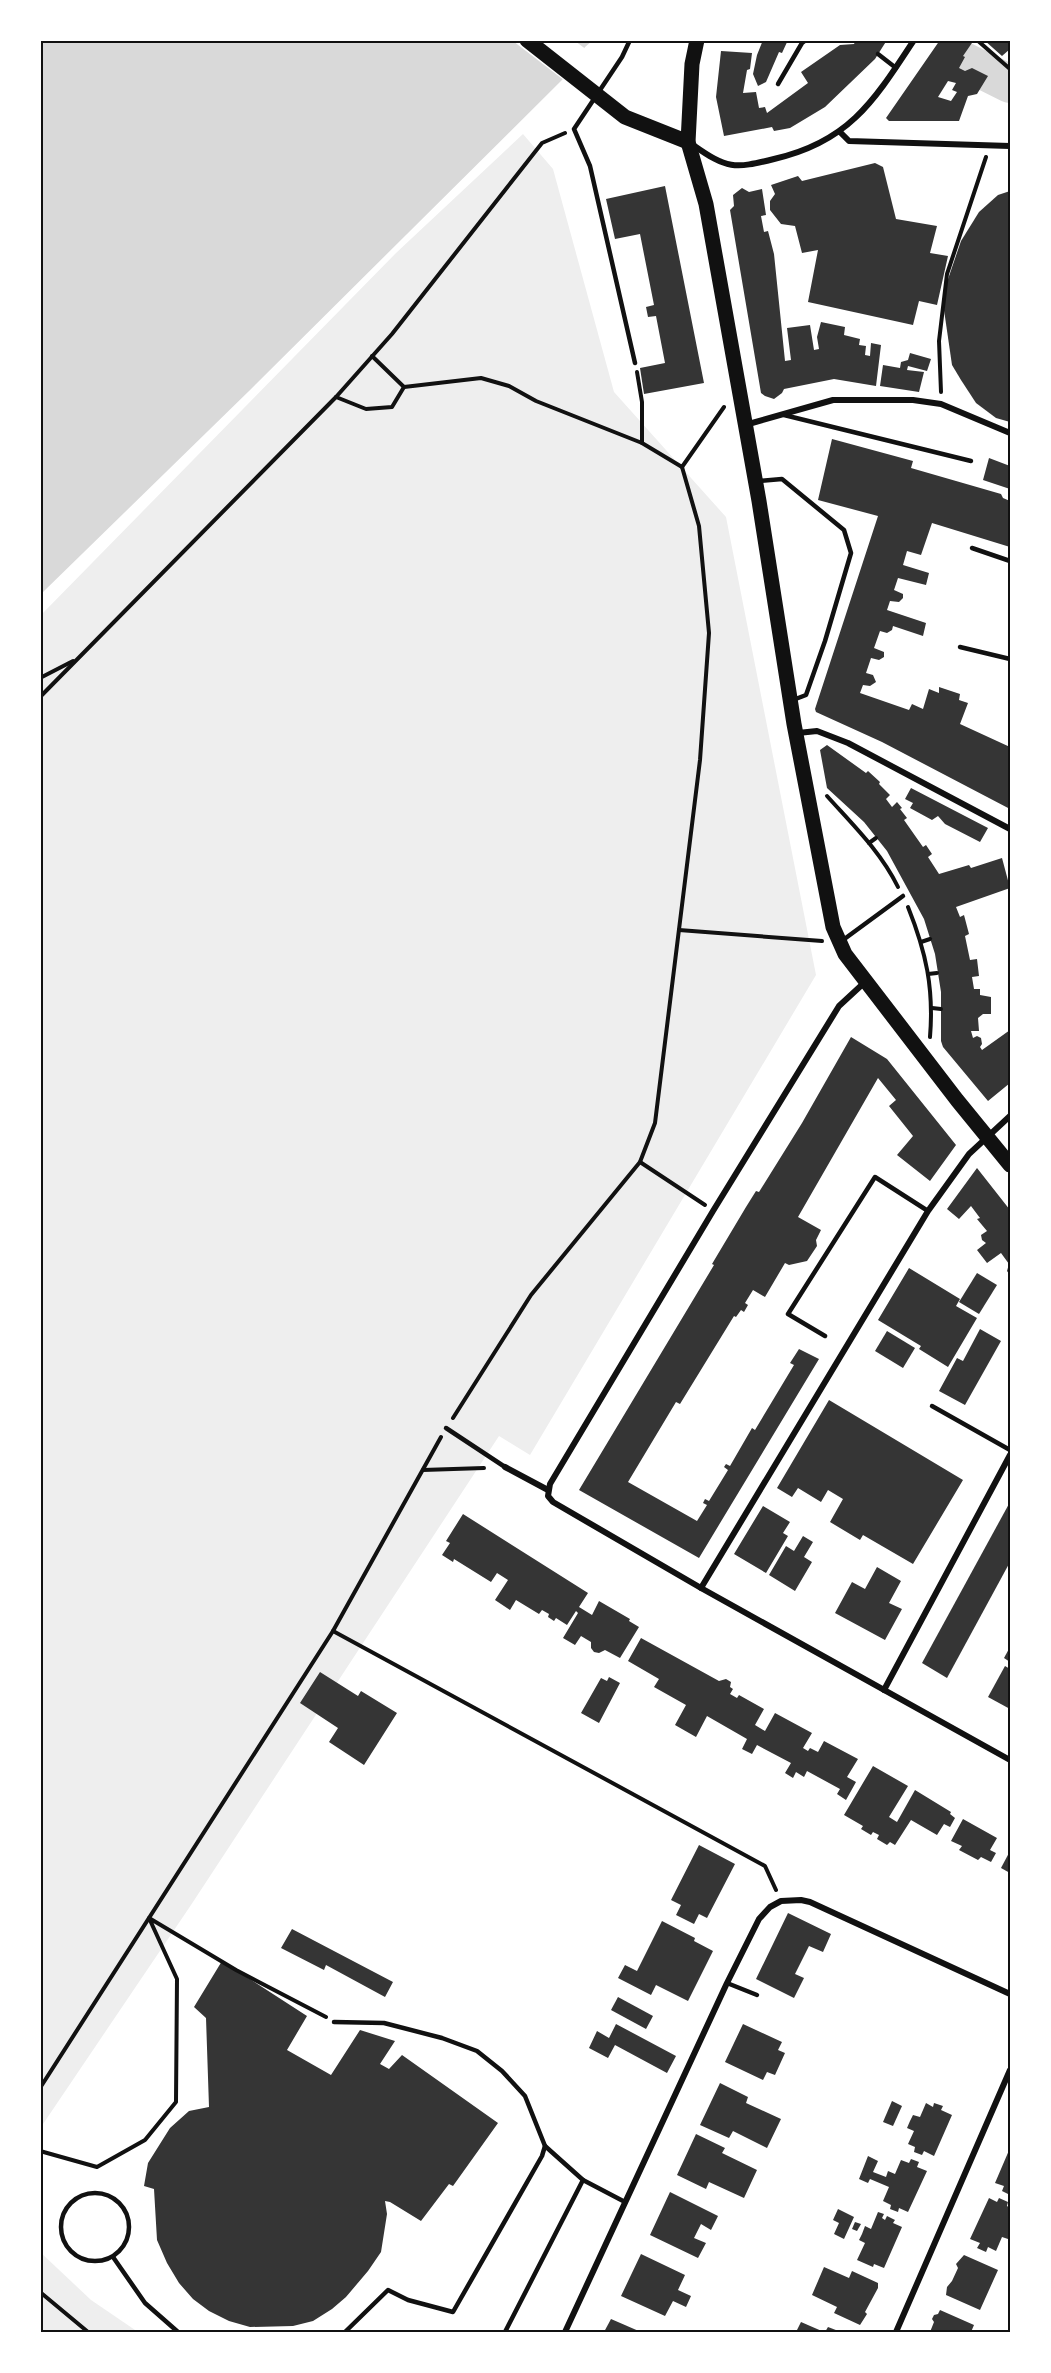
<svg xmlns="http://www.w3.org/2000/svg" width="1051" height="2373" font-family="'Zilla Slab',serif">
<style>
.green{fill:#eee}
.water{fill:#d9d9d9}
.pier{fill:#fff}
.lines{fill:none;stroke-linecap:round;stroke-linejoin:round}
.river{stroke:#d9d9d9;stroke-width:38}
.building{fill:#353535;fill-rule:evenodd}
.path{stroke:#111;stroke-width:4}
.service{stroke:#111;stroke-width:4.5}
.minor{stroke:#111;stroke-width:6}
.primary{stroke:#111;stroke-width:15}
.neatline{fill:none;stroke:#111;stroke-width:2}
</style>
<rect width="100%" height="100%" fill="#fff"/>
<!-- green -->
<g class="green">
<polygon points="523,134 553,169 614,392 726,517 816,975 530,1455 499,1436 191,1905 41,2127 41,615 396,253"/>
<polygon points="40,2252 91,2300 138,2332 41,2332"/>
</g>
<!-- water -->
<polygon class="water" points="41,41 592,41 585,47 566,76 249,391 41,594"/>
<!-- pier -->
<polygon class="pier" points="513,41 575,41 587,50 565,81"/>
<g class="lines">
<!-- river -->
<polyline class="river" points="964,61 1010,84"/>
</g>
<!-- building -->
<g class="building">
<polygon points="763,40 788,40 782,53 779,52 766,82 758,86 753,74 757,55"/>
<polygon points="856,40 887,40 875,59 825,107 790,128 774,131 772,127 724,136 716,97 721,51 752,53 750,69 747,70 743,93 756,92 759,108 765,107 767,113 808,83 801,72 840,45 854,44"/>
<path d="M940,40H974L963,56L965,57L959,68L965,71L972,68L988,76L977,94L968,96L959,121H889L886,118ZM948,81L956,83L952,90L957,92L951,101L938,97Z"/>
<polygon points="984,40 1010,40 1010,49 1002,56"/>
<polygon points="875,163 883,167 896,219 937,226 930,253 948,256 937,305 919,301 913,325 808,302 818,250 802,253 795,226 781,224 770,210 770,201 775,194 771,185 798,176 802,181"/>
<polygon points="665,186 704,383 644,394 640,368 665,363 656,316 648,317 646,307 654,305 640,234 615,239 606,199"/>
<polygon points="742,188 749,192 762,189 766,215 761,216 764,232 768,231 774,254 785,361 791,360 787,328 810,325 814,350 819,349 817,337 821,322 845,327 844,335 860,339 859,345 866,346 865,355 870,356 871,343 881,345 876,386 834,379 784,389 782,393 774,399 765,396 761,393 730,210 734,206 733,195"/>
<polygon points="1010,191 1010,422 996,418 976,403 961,380 952,365 944,310 947,282 961,241 979,212 998,195"/>
<polygon points="910,353 931,359 927,371 908,366 907,370 924,372 919,392 880,386 883,365 900,368 901,362 908,360"/>
<polygon points="832,439 913,461 911,468 1001,494 1003,498 1010,501 1010,547 932,523 921,555 907,551 903,565 929,573 926,585 898,578 894,590 903,594 903,598 899,602 890,601 887,610 926,623 923,636 893,626 892,630 887,633 880,631 874,648 884,652 884,657 879,660 871,658 866,673 873,675 876,682 870,686 863,685 860,693 909,710 912,704 923,709 929,689 939,693 939,687 960,694 959,700 968,703 960,724 1010,747 1010,809 882,742 816,712 815,709 878,516 818,500"/>
<polygon points="989,458 1010,466 1010,489 983,480"/>
<polygon points="827,745 866,773 868,771 880,782 879,784 890,795 886,799 892,807 897,802 902,808 900,809 907,818 904,820 923,847 926,845 932,854 928,857 939,874 969,865 971,868 1002,858 1010,888 956,907 960,917 964,915 969,934 965,936 970,960 977,959 979,976 972,977 974,989 980,989 980,995 991,997 991,1014 983,1014 978,1018 979,1031 971,1031 973,1038 977,1036 981,1038 982,1044 980,1047 982,1050 1010,1030 1010,1083 988,1101 943,1047 941,1041 941,992 935,954 924,919 887,851 864,822 827,788 820,750"/>
<polygon points="911,788 988,828 980,842 945,824 938,816 932,820 910,808 913,803 905,799"/>
<polygon points="851,1037 887,1059 956,1145 930,1181 897,1155 913,1136 889,1106 896,1100 878,1078 798,1217 821,1230 816,1240 817,1246 807,1261 789,1265 785,1263 765,1297 753,1290 745,1303 748,1305 744,1312 741,1310 736,1317 734,1316 680,1404 676,1402 628,1482 697,1521 707,1505 703,1503 705,1499 709,1501 728,1470 724,1467 726,1464 730,1466 752,1428 755,1430 794,1365 790,1363 799,1349 819,1359 699,1558 579,1490 714,1265 712,1264 746,1207 756,1191 759,1192 802,1123"/>
<polygon points="977,1168 1010,1210 1010,1275 1007,1271 1009,1264 1001,1253 987,1263 977,1250 986,1243 982,1240 981,1235 987,1231 977,1219 980,1218 971,1206 959,1219 947,1209"/>
<polygon points="909,1268 960,1299 956,1306 977,1318 948,1367 919,1349 921,1346 878,1320"/>
<polygon points="977,1273 997,1285 979,1314 959,1302"/>
<polygon points="980,1329 1001,1341 965,1405 939,1391 957,1358 963,1361"/>
<polygon points="887,1331 915,1348 903,1368 875,1351"/>
<polygon points="829,1400 963,1480 913,1564 863,1535 860,1540 830,1522 843,1499 828,1490 821,1502 798,1488 792,1497 777,1488"/>
<polygon points="1010,1502 1010,1562 947,1678 922,1663"/>
<polygon points="763,1506 790,1522 783,1533 788,1536 766,1573 734,1554"/>
<polygon points="463,1514 588,1593 579,1607 592,1615 599,1601 630,1619 629,1621 639,1627 620,1658 605,1650 599,1653 594,1652 591,1648 591,1642 581,1636 575,1645 563,1638 578,1613 576,1611 567,1625 556,1618 554,1621 548,1617 549,1614 542,1610 539,1614 516,1600 510,1610 495,1600 508,1580 497,1573 491,1582 454,1559 453,1562 442,1555 450,1543 446,1541"/>
<polygon points="803,1536 813,1542 804,1557 812,1562 795,1591 769,1575 786,1546 794,1551"/>
<polygon points="877,1567 901,1581 889,1603 902,1609 885,1640 835,1613 852,1582 865,1589"/>
<polygon points="641,1638 719,1681 726,1679 731,1682 730,1687 733,1689 730,1694 737,1698 739,1695 764,1709 755,1725 765,1731 775,1713 812,1733 803,1748 808,1751 810,1748 818,1752 824,1741 858,1759 847,1777 856,1782 846,1800 837,1794 840,1789 807,1771 804,1777 796,1772 793,1778 785,1773 791,1763 757,1745 752,1754 742,1749 747,1739 707,1716 696,1737 675,1725 686,1705 654,1687 659,1679 628,1661"/>
<polygon points="1010,1647 1010,1662 1004,1658"/>
<polygon points="1005,1666 1010,1669 1010,1709 988,1697"/>
<polygon points="320,1672 358,1696 361,1691 397,1713 364,1765 329,1742 338,1728 300,1703"/>
<polygon points="609,1677 620,1683 599,1723 581,1713 601,1678 607,1681"/>
<polygon points="873,1766 908,1786 889,1817 897,1822 915,1790 951,1812 950,1814 955,1818 950,1827 944,1824 937,1835 911,1820 895,1845 890,1842 887,1845 877,1839 879,1835 873,1832 871,1835 861,1829 863,1826 844,1815"/>
<polygon points="963,1819 997,1838 990,1850 996,1853 991,1862 981,1857 978,1860 959,1850 962,1846 951,1841"/>
<polygon points="699,1845 735,1864 707,1918 699,1914 694,1924 676,1915 681,1905 671,1900"/>
<polygon points="1010,1851 1010,1873 1001,1868"/>
<polygon points="788,1913 831,1934 823,1952 809,1946 795,1974 804,1978 794,1998 756,1979"/>
<polygon points="662,1921 695,1938 694,1941 713,1951 688,2001 656,1985 651,1995 618,1978 625,1965 637,1971"/>
<polygon points="292,1929 393,1982 385,1997 326,1965 324,1970 281,1948"/>
<polygon points="222,1961 307,2016 287,2050 331,2075 360,2030 395,2041 380,2064 389,2069 402,2055 498,2123 453,2186 449,2184 421,2221 390,2202 385,2201 387,2214 381,2252 368,2271 346,2297 332,2309 313,2321 293,2326 250,2327 229,2321 209,2311 193,2299 179,2283 167,2263 157,2240 154,2189 144,2186 148,2163 170,2128 189,2111 209,2107 206,2018 194,2007"/>
<polygon points="618,1997 653,2016 646,2029 611,2010"/>
<polygon points="616,2024 676,2056 667,2073 615,2045 608,2058 589,2048 597,2031 609,2038"/>
<polygon points="743,2024 782,2042 778,2050 785,2053 775,2075 767,2072 763,2080 725,2062"/>
<polygon points="720,2083 748,2097 746,2103 781,2119 767,2148 733,2131 729,2138 700,2125"/>
<polygon points="892,2101 902,2106 893,2126 883,2122"/>
<polygon points="926,2103 933,2107 934,2103 943,2106 941,2110 952,2115 934,2156 924,2151 922,2155 914,2152 915,2147 908,2144 914,2131 907,2128 910,2121 913,2115 920,2117"/>
<polygon points="696,2134 725,2148 722,2153 757,2170 744,2198 709,2182 706,2189 677,2175"/>
<polygon points="1010,2148 1010,2195 1002,2191 1004,2186 995,2183"/>
<polygon points="868,2156 878,2161 873,2172 886,2177 888,2171 895,2174 901,2160 909,2163 911,2159 919,2162 917,2167 927,2171 908,2212 899,2208 898,2212 890,2209 891,2205 883,2201 889,2187 870,2179 868,2183 859,2179"/>
<polygon points="670,2192 718,2216 711,2230 701,2224 694,2238 706,2243 698,2258 650,2235"/>
<polygon points="989,2198 997,2202 999,2198 1008,2202 1007,2206 1010,2208 1008,2224 1010,2225 1010,2235 1008,2239 1002,2237 996,2251 988,2247 986,2252 977,2248 980,2243 970,2239"/>
<polygon points="838,2209 854,2217 844,2239 834,2234 839,2223 833,2220"/>
<polygon points="878,2212 884,2214 882,2218 885,2220 887,2216 895,2220 893,2223 902,2227 884,2268 874,2264 873,2267 857,2260 865,2243 859,2240 862,2234 865,2226 871,2229"/>
<polygon points="855,2222 861,2224 857,2231 852,2229"/>
<polygon points="641,2254 685,2275 678,2290 691,2296 686,2307 673,2301 665,2316 621,2296"/>
<polygon points="964,2255 998,2270 980,2310 946,2295 947,2287 952,2281 958,2268 956,2264"/>
<polygon points="824,2267 849,2278 852,2271 878,2283 878,2288 865,2312 867,2314 860,2325 834,2313 837,2307 812,2295"/>
<polygon points="940,2310 974,2325 971,2332 930,2332 934,2322 932,2319 934,2315 938,2314"/>
<polygon points="611,2319 641,2332 604,2332"/>
<polygon points="801,2322 824,2332 796,2332"/>
<polygon points="828,2327 841,2332 825,2332"/>
</g>
<g class="lines">
<!-- path -->
<g class="path">
<polyline points="977,40 1010,69"/>
<polyline points="372,356 404,387"/>
<polyline points="637,372 642,402 642,443"/>
<polyline points="941,392 939,341 947,274 986,157"/>
<polyline points="336,397 366,409 392,407 404,387 481,378 509,386 536,401 642,443 682,467 724,407"/>
<polyline points="40,678 73,661"/>
<polyline points="40,697 336,397 392,334 542,143 565,133"/>
<path d="M827,796C853,825 881,852 898,887"/>
<polyline points="869,843 876,838"/>
<path d="M908,907C926,952 934,988 930,1037"/>
<polyline points="679,930 822,941"/>
<polyline points="921,942 930,939"/>
<polyline points="928,974 937,973"/>
<polyline points="932,1008 941,1009"/>
<polyline points="640,1162 705,1205"/>
<polyline points="453,1418 531,1295 640,1162 655,1123 700,760 709,633 699,526 682,467"/>
<polyline points="423,1470 484,1468"/>
<polyline points="333,1631 765,1866 776,1890"/>
<polyline points="40,2088 333,1631 441,1437"/>
<polyline points="40,2151 97,2167 145,2140 176,2102 177,1979 149,1918 236,1970 326,2017"/>
<polyline points="40,2292 88,2332"/>
</g>
<!-- service -->
<g class="service">
<polyline points="630,40 622,57 574,129 590,166 635,363"/>
<polyline points="878,54 896,68"/>
<polyline points="778,84 802,43 806,40"/>
<polyline points="784,415 971,461"/>
<polyline points="758,481 782,479 844,530 851,553 825,641 806,695 793,700"/>
<polyline points="972,548 1010,561"/>
<polyline points="960,647 1010,659"/>
<polyline points="843,940 903,896"/>
<polyline points="825,1336 788,1314 875,1177 928,1211"/>
<polyline points="932,1406 1010,1450"/>
<polyline points="446,1428 505,1467"/>
<polyline points="727,1983 757,1995"/>
<polyline points="334,2022 384,2023 442,2038 477,2051 502,2071 525,2096 545,2146 583,2180 625,2202"/>
<circle cx="95" cy="2227" r="34"/>
<polyline points="113,2257 145,2303 178,2332"/>
<polyline points="345,2332 388,2290 408,2300 453,2312 542,2156 545,2146"/>
<polyline points="505,2332 583,2180"/>
</g>
<!-- minor -->
<g class="minor">
<polyline points="840,132 849,141 1010,146"/>
<path d="M693,145C727,169 734,169 774,159C849,142 874,101 914,40"/>
<polyline points="745,425 833,400 913,400 941,404 1010,433"/>
<polyline points="798,733 817,731 848,743 1010,829"/>
<polyline points="865,982 839,1006 713,1211 550,1484 548,1496 553,1502 701,1588 1010,1760"/>
<polyline points="505,1467 548,1490"/>
<polyline points="701,1588 928,1211 969,1154 1010,1116"/>
<polyline points="884,1690 1010,1455"/>
<polyline points="565,2332 727,1983 759,1919 770,1907 781,1901 801,1900 810,1902 1010,1994"/>
<polyline points="896,2332 1010,2070"/>
</g>
<!-- primary -->
<g class="primary">
<polyline points="527,40 625,117 688,142"/>
<polyline points="697,40 692,64 688,142 706,204 759,501 794,724 833,927 845,954 957,1100 1010,1165"/>
</g>
</g>
<!-- border -->
<rect width="1051" height="2373" fill="none" stroke="#ffffff" stroke-width="84"/>
<rect x="42" y="42" width="967" height="2289" class="neatline"/>
</svg>
